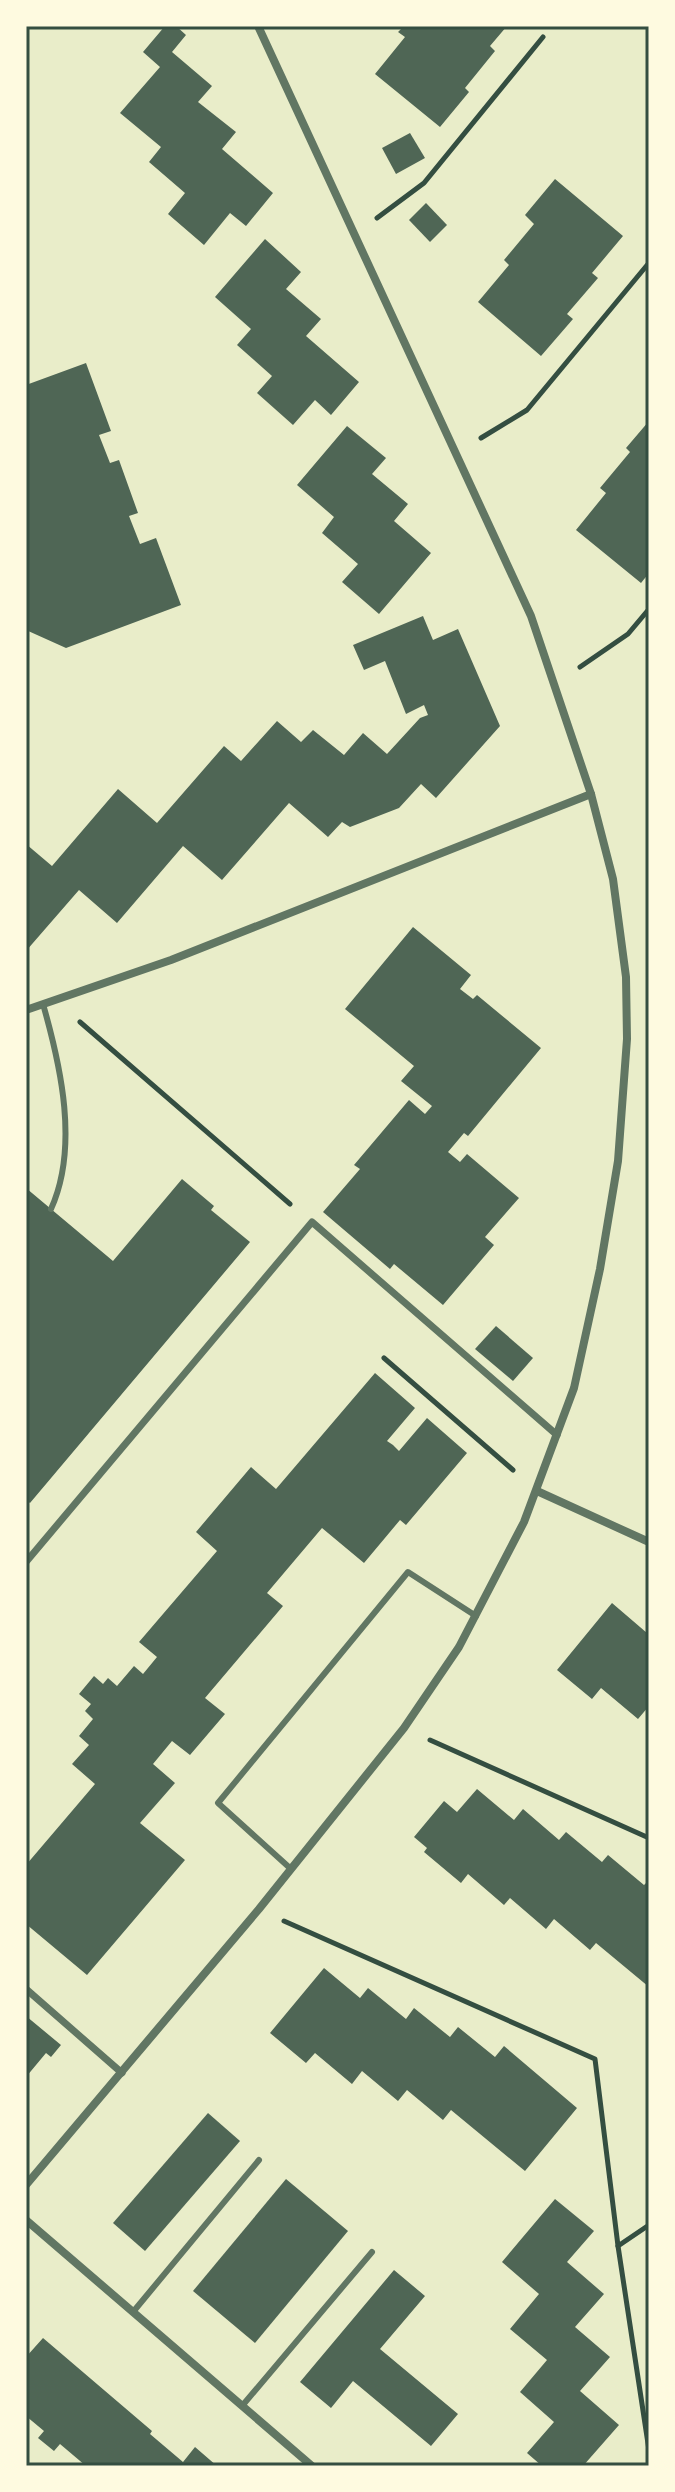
<svg xmlns="http://www.w3.org/2000/svg" width="675" height="2492" font-family="'Open Sans',sans-serif">
<style>
.building{fill:#4f6655}
.lines{fill:none;stroke-linecap:round;stroke-linejoin:round}
.path{stroke:#344e41;stroke-width:5}
.service{stroke:#617663;stroke-width:6}
.pedestrian{stroke:#617663;stroke-width:7}
.minor{stroke:#617663;stroke-width:8}
.neatline{fill:none;stroke:#344e41;stroke-width:3}
</style>
<rect width="100%" height="100%" fill="#e9edc9"/>
<!-- building -->
<g class="building">
<polygon points="165,26 176,26 186,35 172,52 212,86 198,102 236,132 222,149 273,193 246,226 230,213 204,245 168,214 185,193 149,162 161,147 120,113 160,67 143,52"/>
<polygon points="404,26 507,26 490,46 495,51 465,88 469,92 440,127 375,74 405,37 398,32"/>
<polygon points="410,133 425,158 396,174 382,148"/>
<polygon points="555,179 623,236 592,273 598,278 567,314 573,319 541,356 478,302 509,265 504,260 534,224 525,215"/>
<polygon points="426,203 447,225 430,242 409,220"/>
<polygon points="265,239 301,272 286,289 321,319 306,336 359,382 331,415 315,400 293,425 257,393 272,376 237,345 251,329 215,297"/>
<polygon points="86,363 111,431 99,435 110,463 119,460 138,513 129,516 140,544 156,538 181,605 66,648 26,630 26,385"/>
<polygon points="649,421 649,573 641,583 576,530 606,493 600,488 630,452 626,448"/>
<polygon points="347,426 386,458 372,474 408,504 394,521 431,553 379,614 342,582 358,564 322,533 334,517 297,485"/>
<polygon points="423,616 433,640 458,629 500,726 436,798 421,784 399,808 350,827 342,822 328,837 289,803 222,880 183,846 117,923 79,890 26,951 26,844 52,866 118,789 157,823 224,746 241,761 277,721 301,742 313,730 344,755 363,733 387,754 420,718 428,715 424,705 406,714 385,661 364,670 353,645"/>
<polygon points="413,927 471,975 460,989 473,999 477,995 541,1048 468,1136 464,1133 448,1152 460,1162 467,1154 519,1198 485,1237 494,1245 443,1305 394,1264 390,1269 323,1212 360,1169 354,1165 409,1100 425,1114 432,1106 401,1081 414,1066 345,1009"/>
<polygon points="182,1179 214,1206 211,1210 250,1242 30,1503 26,1500 26,1188 113,1261"/>
<polygon points="496,1326 533,1358 513,1381 475,1349"/>
<polygon points="375,1373 415,1408 387,1441 393,1445 399,1451 427,1418 467,1453 406,1525 400,1520 364,1563 322,1528 267,1593 283,1606 205,1698 225,1714 190,1755 172,1741 153,1764 175,1783 140,1823 185,1860 87,1975 26,1924 26,1865 95,1784 72,1764 89,1745 79,1736 93,1719 85,1711 91,1704 79,1694 94,1676 103,1684 108,1678 117,1686 134,1666 143,1674 157,1657 139,1642 217,1551 196,1532 251,1467 276,1489"/>
<polygon points="612,1603 647,1633 649,1630 649,1706 638,1719 601,1688 592,1699 557,1670"/>
<polygon points="477,1789 514,1820 523,1809 559,1840 566,1832 602,1862 608,1855 644,1885 649,1880 649,1987 596,1943 590,1950 554,1919 546,1929 510,1898 504,1905 468,1874 461,1883 424,1852 427,1848 414,1837 444,1801 457,1812"/>
<polygon points="324,1968 360,1998 368,1988 406,2019 414,2008 450,2037 458,2027 495,2057 504,2046 577,2108 525,2171 451,2110 443,2120 407,2090 398,2101 362,2071 352,2084 315,2053 306,2063 270,2033"/>
<polygon points="26,2016 61,2045 51,2057 46,2053 26,2077"/>
<polygon points="208,2113 240,2141 145,2251 113,2223"/>
<polygon points="286,2179 348,2231 255,2343 193,2291"/>
<polygon points="555,2199 594,2231 567,2262 604,2294 575,2327 610,2357 580,2391 619,2425 583,2466 542,2466 527,2453 554,2422 520,2392 547,2360 510,2329 539,2294 502,2262"/>
<polygon points="394,2270 425,2296 380,2349 458,2414 431,2446 353,2381 331,2408 300,2382"/>
<polygon points="43,2338 152,2431 150,2434 183,2462 195,2447 217,2466 86,2466 60,2444 54,2451 38,2438 44,2431 26,2416 26,2357"/>
</g>
<g class="lines">
<!-- path -->
<g class="path">
<polyline points="377,218 424,183 543,37"/>
<polyline points="481,438 527,410 648,264"/>
<polyline points="580,667 628,634 649,609"/>
<polyline points="80,1022 290,1204"/>
<polyline points="384,1358 513,1470"/>
<polyline points="430,1740 649,1838"/>
<polyline points="284,1921 595,2059 618,2246 649,2450"/>
<polyline points="618,2246 649,2225"/>
</g>
<!-- service -->
<g class="service">
<path d="M43,1004C61,1067 79,1147 51,1209"/>
<polyline points="291,1869 218,1803 408,1572 476,1616"/>
<polyline points="133,2312 259,2160"/>
<polyline points="242,2406 372,2252"/>
</g>
<!-- pedestrian -->
<g class="pedestrian">
<polyline points="26,1562 312,1222 557,1435"/>
<polyline points="26,1989 122,2073"/>
</g>
<!-- minor -->
<g class="minor">
<polyline points="26,1010 171,960 591,794"/>
<polyline points="537,1491 649,1542"/>
<polyline points="26,2185 259,1909 404,1728 459,1647 524,1522 574,1388 600,1269 618,1161 627,1039 626,977 613,879 591,794 531,616 258,26"/>
<polyline points="26,2220 312,2466"/>
</g>
</g>
<!-- border -->
<rect width="675" height="2492" fill="none" stroke="#fefae0" stroke-width="56"/>
<rect x="28" y="28" width="619" height="2436" class="neatline"/>
</svg>
